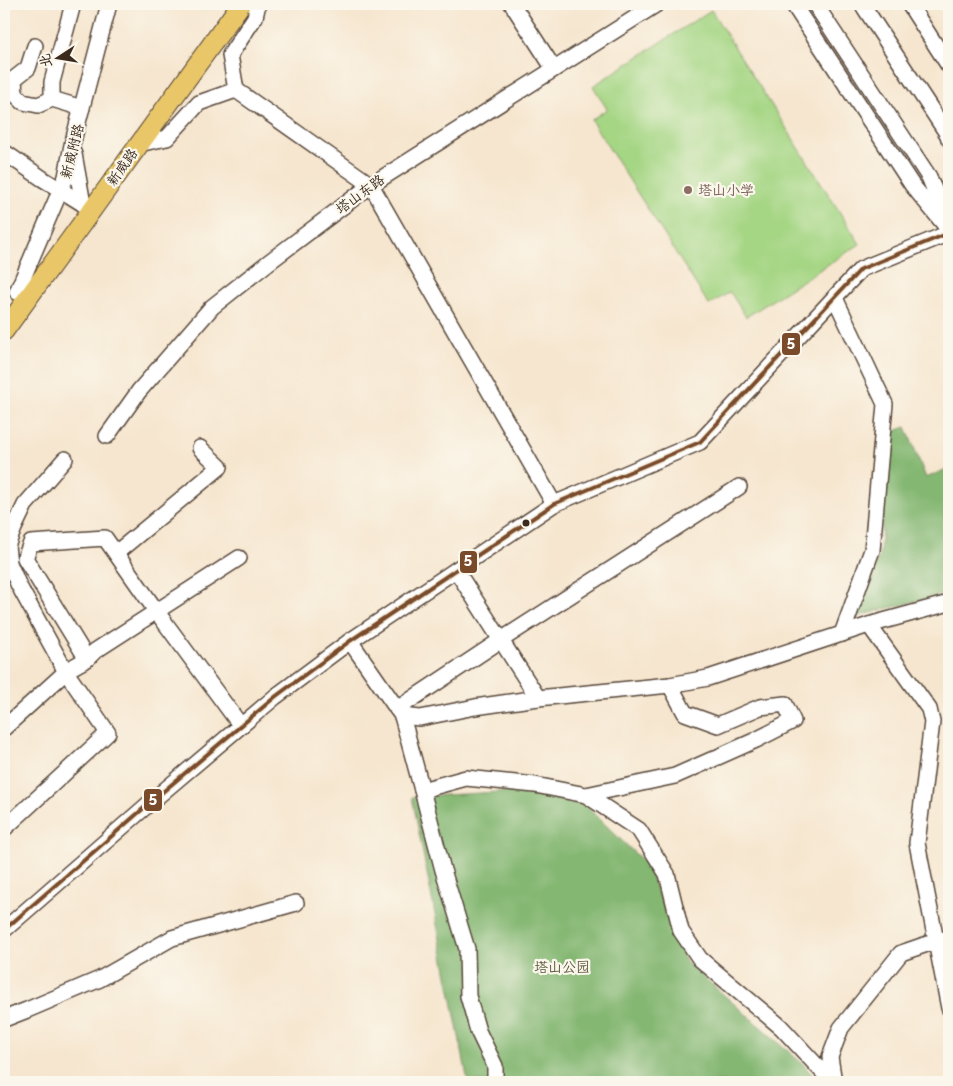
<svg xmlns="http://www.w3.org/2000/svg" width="953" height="1086" font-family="'Playpen Sans','LXGW WenKai TC',sans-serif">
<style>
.green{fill:#a5d684;stroke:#708051}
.forest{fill:#84b772;stroke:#607048}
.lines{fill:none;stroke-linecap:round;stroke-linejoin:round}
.minor-casing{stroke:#574639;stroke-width:18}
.major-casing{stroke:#574639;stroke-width:21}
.minor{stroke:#fff;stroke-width:15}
.major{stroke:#e9c769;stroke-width:19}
.bus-1-casing{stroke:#fbf7ec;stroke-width:8}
.bus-1{stroke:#7a4b2a;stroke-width:4}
.education-dot{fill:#8d6e63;stroke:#fbf7ec;stroke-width:2}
.bus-dot{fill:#3b2a1e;stroke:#fbf7ec;stroke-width:2}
.labels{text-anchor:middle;stroke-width:4.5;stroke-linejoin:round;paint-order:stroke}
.street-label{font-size:14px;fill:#3b2a1e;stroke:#fbf7ec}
.education-label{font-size:14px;fill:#785e54;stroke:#fbf7ec;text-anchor:start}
.park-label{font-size:14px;fill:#565538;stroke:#fbf7ec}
.line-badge{stroke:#fbf7ec;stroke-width:2}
.badge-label{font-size:14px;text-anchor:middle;font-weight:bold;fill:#fff}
</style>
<rect width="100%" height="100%" fill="#fbf7ec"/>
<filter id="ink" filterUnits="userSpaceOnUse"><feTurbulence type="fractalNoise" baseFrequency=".02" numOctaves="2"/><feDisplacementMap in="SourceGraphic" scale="10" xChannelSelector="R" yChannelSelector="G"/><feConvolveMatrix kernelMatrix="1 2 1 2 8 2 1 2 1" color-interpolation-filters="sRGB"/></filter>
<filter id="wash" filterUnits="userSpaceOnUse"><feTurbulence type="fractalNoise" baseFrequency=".0096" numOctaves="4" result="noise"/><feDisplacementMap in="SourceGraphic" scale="20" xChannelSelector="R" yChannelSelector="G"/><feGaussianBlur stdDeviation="1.12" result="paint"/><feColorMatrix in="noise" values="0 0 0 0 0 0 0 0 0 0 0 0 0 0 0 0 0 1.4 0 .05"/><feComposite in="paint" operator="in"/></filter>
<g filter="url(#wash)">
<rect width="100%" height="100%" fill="#f6e6cf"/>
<!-- green -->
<polygon class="green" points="711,10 860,244 746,317 730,292 709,305 591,120 607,109 593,86"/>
<!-- forest -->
<g class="forest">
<polygon points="906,427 926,478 949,468 949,593 858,616 880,553 889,433"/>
<polygon points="514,791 585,805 646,864 686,962 803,1064 818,1082 468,1082 412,797"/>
</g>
</g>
<g filter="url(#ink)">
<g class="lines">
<!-- minor casing -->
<g class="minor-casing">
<g id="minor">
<polyline points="258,4 255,17 230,55 236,90 371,185 554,504"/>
<polyline points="512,4 554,69"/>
<polyline points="793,4 912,185 949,230"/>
<polyline points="815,4 929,177 946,218"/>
<polyline points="862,4 948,135 949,139"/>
<polyline points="909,4 949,66"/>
<polyline points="35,46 28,68 14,79 15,94 23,102 38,105 52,99 82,108"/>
<polyline points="52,99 52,82 73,4"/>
<polyline points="138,144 167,138 199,103 236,90"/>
<polyline points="4,152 43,179 93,210"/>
<polyline points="74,154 83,204"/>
<polyline points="17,292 66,177 72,145 109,4"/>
<polyline points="835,298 885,404 872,550 842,634"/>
<polyline points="107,436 139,391 212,307 269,262 371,185 657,4"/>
<polyline points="116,553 220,467 200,448"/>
<polyline points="456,570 538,698"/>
<polyline points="869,625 929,709 932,722 917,843 949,1008"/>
<polyline points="350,641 402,716 420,718 475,707 538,698 670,685 708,678 869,625 949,603"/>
<polyline points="87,659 25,558 31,543 105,538 157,612 241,726"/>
<polyline points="397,709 501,640 739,487"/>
<polyline points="402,716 422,790 466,778 535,785 586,795 639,830 667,874 681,931 700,959 781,1027 832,1082"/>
<polyline points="4,728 69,669 87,659 95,651 239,558"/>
<polyline points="422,790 443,870 467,949 468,996 478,1031 495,1066 495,1082"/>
<polyline points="586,795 675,776 756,740 793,721 785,704 760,707 718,725 685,713 670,685"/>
<polyline points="4,829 108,733 66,672 19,586 9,563 7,546 14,528 25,505 65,459"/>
<polyline points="4,930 152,801 275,697 350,641 554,504 700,442 861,269 949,233"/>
<polyline points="4,1019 27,1010 100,979 172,938 296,903"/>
<polyline points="834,1082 830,1057 841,1028 901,953 936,941 949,938"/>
</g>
</g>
<!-- major casing -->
<g class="major-casing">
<polyline id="major" points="4,331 241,4"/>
</g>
<!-- minor -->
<use href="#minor" class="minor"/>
<!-- major -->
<use href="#major" class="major"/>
<!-- bus-1 casing -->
<g class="bus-1-casing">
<polyline id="bus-1" points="4,930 152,801 275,697 350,641 554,504 700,442 861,269 949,233"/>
</g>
<!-- bus-1 -->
<use href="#bus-1" class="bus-1"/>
</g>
</g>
<!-- markers -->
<circle class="education-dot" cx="688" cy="190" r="5"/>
<circle class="bus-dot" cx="526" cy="523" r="4.5"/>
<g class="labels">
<!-- street labels -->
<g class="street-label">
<text transform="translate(72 151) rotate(-76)" y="5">新威附路</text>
<text transform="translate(122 167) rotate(-55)" y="5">新威路</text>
<text transform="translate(360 194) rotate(-36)" y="5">塔山东路</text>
</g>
<!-- education labels -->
<g class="education-label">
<text x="698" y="195">塔山小学</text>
</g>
<!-- park labels -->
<g class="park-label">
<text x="562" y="972">塔山公园</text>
</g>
</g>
<g class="line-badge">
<rect x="781" y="332" width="20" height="24" rx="5" fill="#7a4b2a"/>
<rect x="459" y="550" width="19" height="24" rx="5" fill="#7a4b2a"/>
<rect x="143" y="788" width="20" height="24" rx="5" fill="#7a4b2a"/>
</g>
<g class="badge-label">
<text x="791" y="349">5</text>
<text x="468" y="566">5</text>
<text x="153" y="805">5</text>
</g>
<!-- margin -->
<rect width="953" height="1086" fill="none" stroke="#fbf7ec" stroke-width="20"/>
<!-- north arrow -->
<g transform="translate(58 58) rotate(258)" stroke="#fbf7ec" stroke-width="4" paint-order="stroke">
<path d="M0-4L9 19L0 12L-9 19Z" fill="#3b2a1e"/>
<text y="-8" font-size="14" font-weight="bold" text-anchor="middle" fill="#3b2a1e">北</text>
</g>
</svg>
